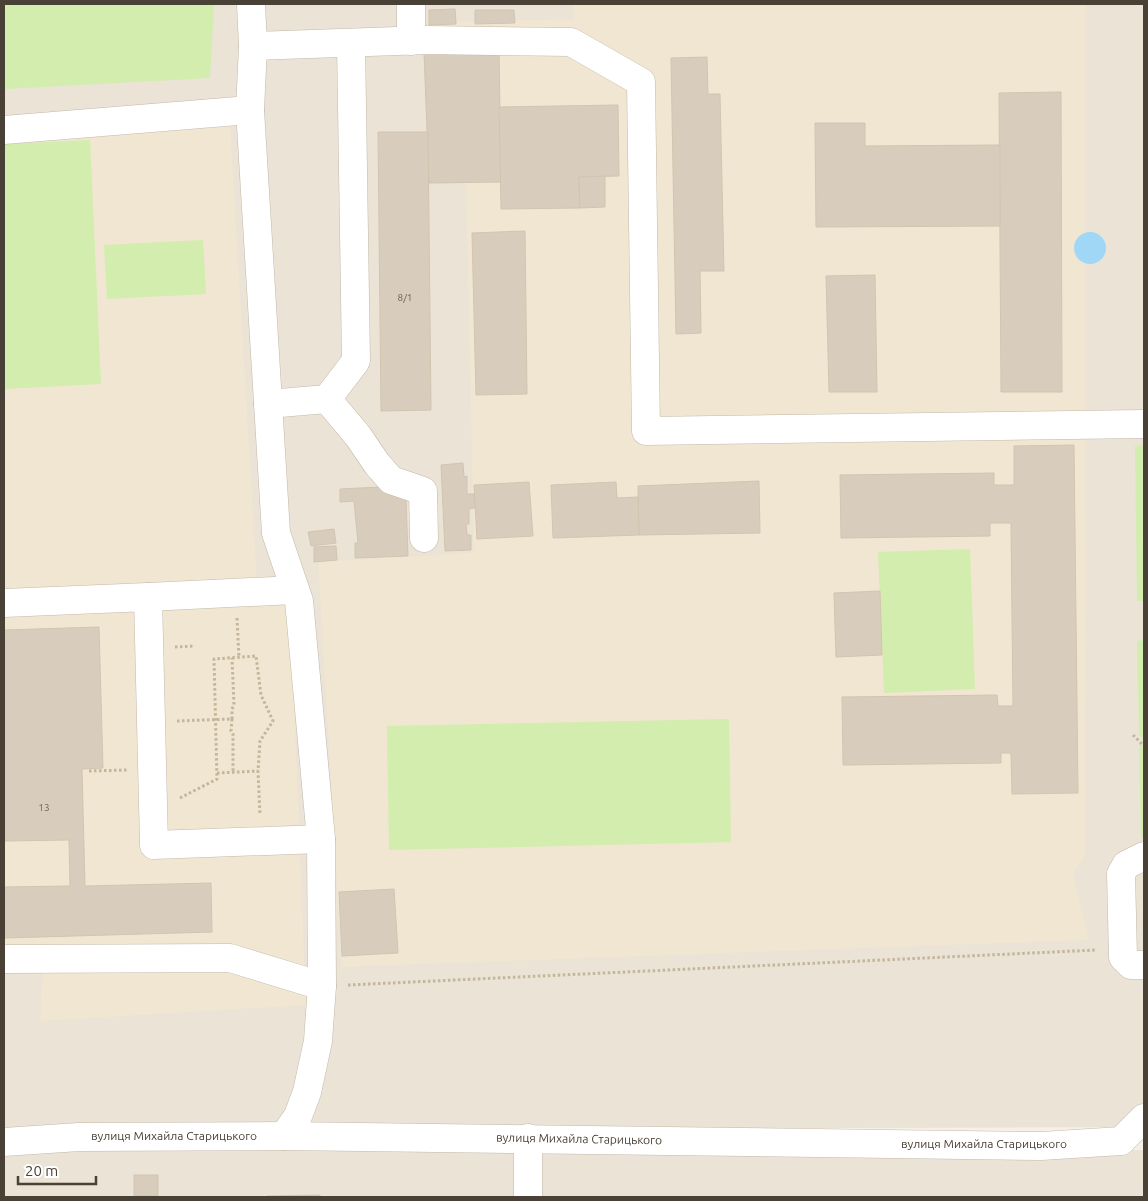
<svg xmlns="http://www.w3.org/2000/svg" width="1148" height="1201" font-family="Ubuntu,sans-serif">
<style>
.residential{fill:#eae3d6}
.education{fill:#f0e6d1}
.green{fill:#d2edae}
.water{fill:#a0d6f6}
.building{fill:#d8cdbd;stroke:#d3c4af}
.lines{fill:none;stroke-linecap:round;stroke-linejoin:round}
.minor-casing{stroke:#c2b9aa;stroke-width:29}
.path{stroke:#c5b59a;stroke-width:3;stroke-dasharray:2.5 2.5;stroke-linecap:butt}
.minor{stroke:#fff;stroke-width:28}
.labels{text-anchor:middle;stroke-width:4;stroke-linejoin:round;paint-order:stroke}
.number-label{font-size:10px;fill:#6e6458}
.street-label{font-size:12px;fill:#4a4136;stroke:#fff}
</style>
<rect width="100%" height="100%" fill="#f5f1e8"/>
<!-- residential -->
<g class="residential">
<polygon points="4,4 1144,4 1144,1127 4,1131"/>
<polygon points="4,1149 517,1149 522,1197 4,1197"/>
<polygon points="1127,1150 1144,1150 1144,1197 534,1197 538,1153"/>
</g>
<!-- education -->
<g class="education">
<polygon points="574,4 1086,4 1085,856 1073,873 1089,940 342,967 318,562 474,553 466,168 439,170 433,22 574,19"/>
<polygon points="230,125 258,600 290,604 306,1005 40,1021 43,952 4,951 4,139"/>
</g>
<!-- green -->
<g class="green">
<polygon points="4,4 214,4 210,78 4,89"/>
<polygon points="90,140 101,384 4,389 4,144"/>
<polygon points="203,240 206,294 107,299 104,245"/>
<polygon points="1144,445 1144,601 1137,601 1135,446"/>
<polygon points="970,549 975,689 884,693 878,552"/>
<polygon points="1144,640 1144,740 1139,735 1137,641"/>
<polygon points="729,719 731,842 389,850 387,726"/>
<polygon points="1139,742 1144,748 1144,837 1141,838"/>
</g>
<!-- water -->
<circle class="water" cx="1090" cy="248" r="16"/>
<!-- building -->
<g class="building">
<polygon points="455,9 456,24 429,25 429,10"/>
<polygon points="475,10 514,10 515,23 475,24"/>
<polygon points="499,50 501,182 429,183 424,52"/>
<polygon points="707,57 708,94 720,94 724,271 700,271 701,333 676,334 671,58"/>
<polygon points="1061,92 1062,392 1001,392 999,93"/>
<polygon points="618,105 619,176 579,177 580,208 501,209 499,107"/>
<polygon points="815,123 865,123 865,146 1000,145 1000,226 816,227"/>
<polygon points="378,132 428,132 431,410 381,411"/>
<polygon points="605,176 605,207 580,208 579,177"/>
<polygon points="525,231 527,394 476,395 472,233"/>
<polygon points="875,275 877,392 829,392 826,276"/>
<polygon points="1074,445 1078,793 1012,794 1011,753 1001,753 1001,763 843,765 842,697 997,695 998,706 1013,706 1011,523 990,523 990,536 841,538 840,475 994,473 994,485 1014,485 1014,446"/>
<polygon points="463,463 464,477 467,476 467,494 474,494 475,508 469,509 469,524 466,524 467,535 471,535 471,550 445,551 441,465"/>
<polygon points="759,481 760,533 639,535 638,486"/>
<polygon points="529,482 533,536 477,539 474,485"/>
<polygon points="616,482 617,498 638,497 639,535 553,538 551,485"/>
<polygon points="402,486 406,498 408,556 355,558 355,543 358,543 354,501 340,502 340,489"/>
<polygon points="334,529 336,543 311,546 308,532"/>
<polygon points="336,546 337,560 314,562 314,547"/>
<polygon points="880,591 882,655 836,657 834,593"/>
<polygon points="99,627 103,768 82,769 85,886 211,883 212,932 4,938 4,887 70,886 69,840 5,841 4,630"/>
<polygon points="394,889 398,953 342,956 339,892"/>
<rect x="134" y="1175" width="24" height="21"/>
<polygon points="320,1195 320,1197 267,1197 267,1196"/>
</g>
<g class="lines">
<!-- minor casing -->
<g class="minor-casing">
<g id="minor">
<polyline points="251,4 253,46 250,110 276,533 299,601 321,839 322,986 318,1041 307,1092 298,1116 284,1136"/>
<polyline points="411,4 411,41"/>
<polyline points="253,46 426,40 571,42 641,82 646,431 1144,424"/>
<polyline points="4,130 250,110"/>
<polyline points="327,399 358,436 377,464 391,480 423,491 424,538"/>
<polyline points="268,404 327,399 356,361 351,43"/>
<polyline points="148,597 295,590"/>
<polyline points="4,603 148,597 154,845 321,839"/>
<polyline points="1144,856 1126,865 1121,874 1123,957 1131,965 1144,965"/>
<polyline points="4,959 230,958 322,986"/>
<polyline points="528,1138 528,1197"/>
<polyline points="4,1142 79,1137 284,1136 1041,1146 1121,1141 1144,1118"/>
</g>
</g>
<!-- path -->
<g class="path">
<polyline points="237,618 239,658"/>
<polyline points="175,647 195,646"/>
<polyline points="232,719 232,709 234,705 232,658"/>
<polyline points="177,721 232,719 231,731 233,734 233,772"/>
<polyline points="1133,735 1144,746"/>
<polyline points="89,771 127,770"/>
<polyline points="217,773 258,771"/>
<polyline points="180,798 217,779 214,659 256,656 261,695 273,721 260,741 258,771 260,815"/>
<polyline points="348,985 1096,950"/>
</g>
<!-- minor -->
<use href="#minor" class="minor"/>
</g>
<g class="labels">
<!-- number labels -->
<g class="number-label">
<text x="405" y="301">8/1</text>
<text x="44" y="811">13</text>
</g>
<!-- street labels -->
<g class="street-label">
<text x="174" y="1140">вулиця Михайла Старицького</text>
<text transform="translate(579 1139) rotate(1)" y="4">вулиця Михайла Старицького</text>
<text x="984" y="1148">вулиця Михайла Старицького</text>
</g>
</g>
<!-- border -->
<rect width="1148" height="1201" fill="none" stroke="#4a4136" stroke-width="10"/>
<!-- scale -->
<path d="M18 1176v8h78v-8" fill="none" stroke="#4a4136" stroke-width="2.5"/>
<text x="25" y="1176" font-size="15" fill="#4a4136" stroke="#ffffff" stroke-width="4" paint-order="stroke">20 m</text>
</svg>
